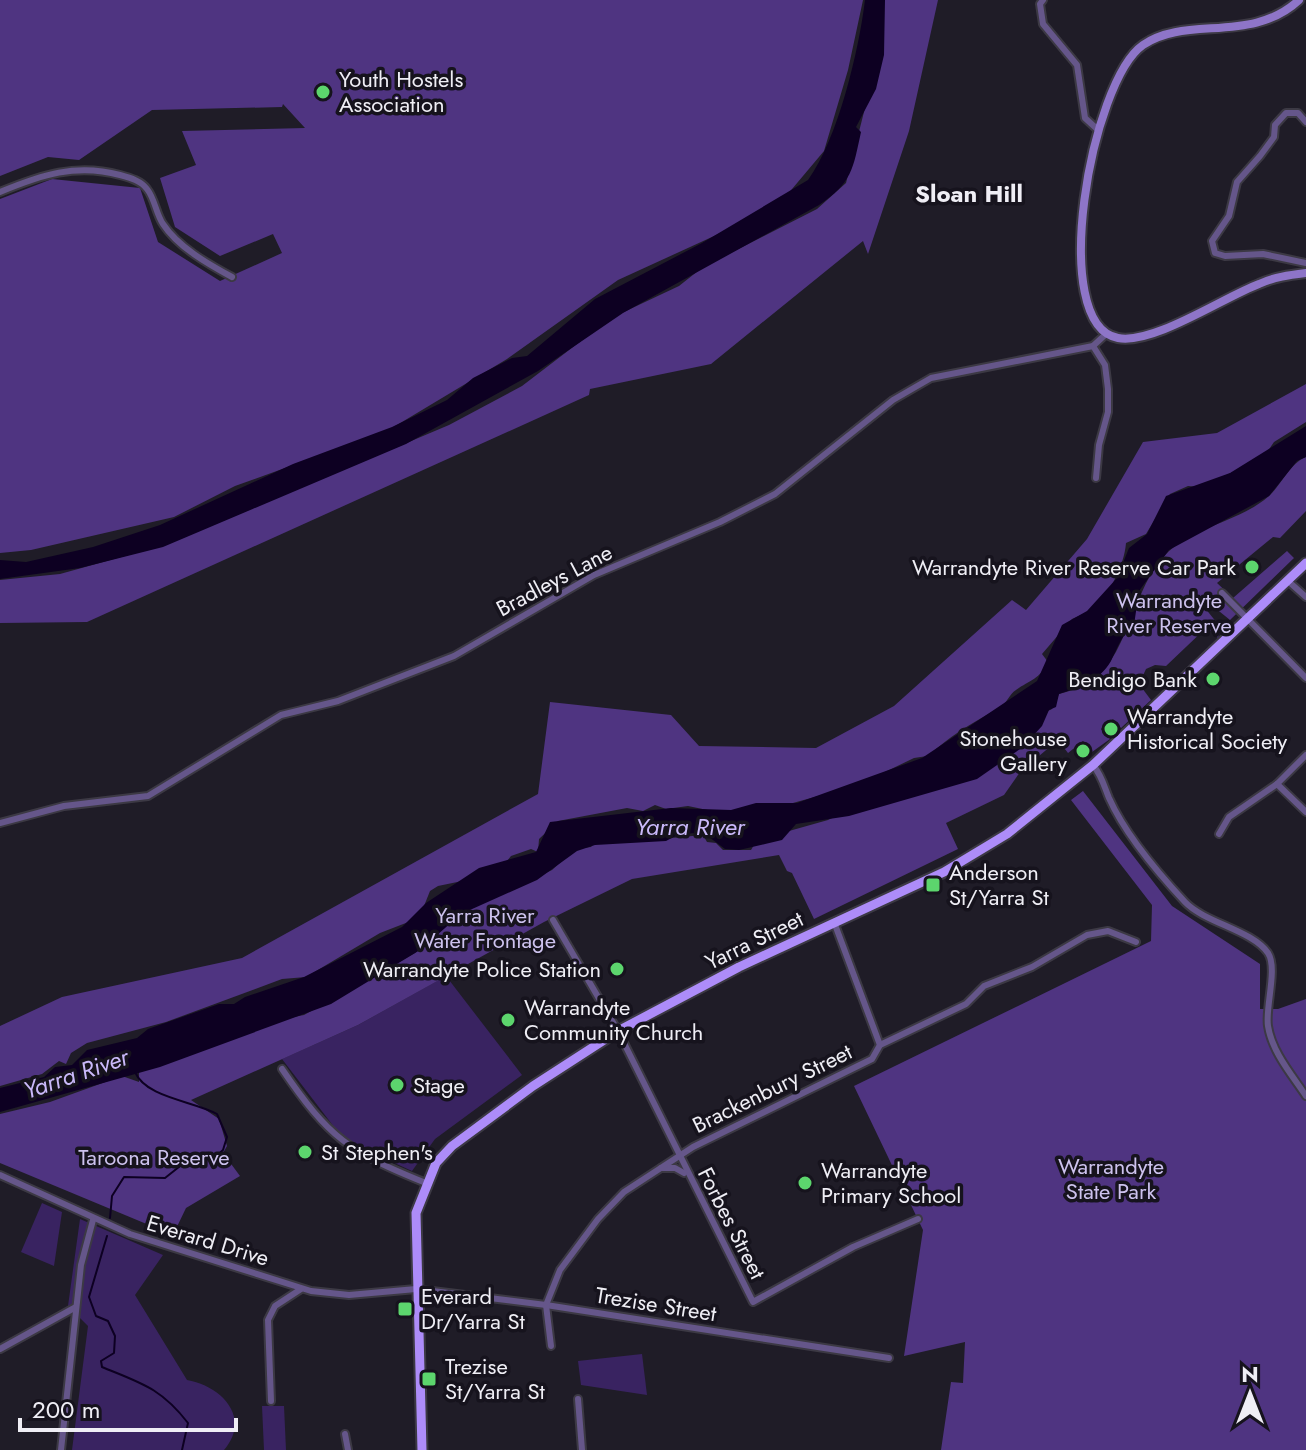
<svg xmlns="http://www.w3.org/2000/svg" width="1306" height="1450" font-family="Jost,sans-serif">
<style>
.green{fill:#392361}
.forest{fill:#4f3481}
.water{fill:#0d0022}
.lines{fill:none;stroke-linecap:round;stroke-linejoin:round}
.stream{stroke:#0d0022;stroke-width:2}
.street-casing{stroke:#3c3944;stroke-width:10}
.secondary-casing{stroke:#3c3944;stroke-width:12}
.primary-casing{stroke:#3c3944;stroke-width:13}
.street{stroke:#65568a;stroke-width:6}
.secondary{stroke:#8e75c8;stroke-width:8}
.primary{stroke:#ad8cf9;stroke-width:9}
.poi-dot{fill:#5cd56d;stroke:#16131d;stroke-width:3}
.labels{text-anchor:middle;stroke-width:7;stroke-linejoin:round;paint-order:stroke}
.poi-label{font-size:22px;fill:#efeef5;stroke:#16131d;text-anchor:start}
.street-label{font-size:22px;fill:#efeef5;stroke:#16131d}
.park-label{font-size:22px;fill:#cdc2ee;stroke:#16131d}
.neighbourhood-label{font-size:24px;font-weight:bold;fill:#efeef5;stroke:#16131d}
.water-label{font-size:24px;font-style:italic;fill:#cab9fa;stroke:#16131d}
</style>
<rect width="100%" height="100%" fill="#1f1c27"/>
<!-- green -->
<g class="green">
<polygon points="446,976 522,1075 435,1139 412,1171 344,1140 282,1059 358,1025"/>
<polygon points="42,1203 62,1212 54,1266 21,1252"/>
<path d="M80,1219L163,1255L135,1295L187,1380C221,1386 252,1417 224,1450H72L88,1326L68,1306Z"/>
<polygon points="642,1354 647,1395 581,1385 578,1361"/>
<polygon points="284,1406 286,1450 264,1450 262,1406"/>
</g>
<!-- forest -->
<g class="forest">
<polygon points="0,0 863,0 848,70 824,151 787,195 760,215 618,280 507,359 387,431 235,486 174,517 31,550 0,553 0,199 52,179 140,188 158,242 220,281 282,253 273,234 220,256 175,227 160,178 196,165 182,131 305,128 283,104 282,107 152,110 79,160 48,157 0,176"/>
<polygon points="883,0 938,0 909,131 868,254 863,241 711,364 590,389 589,395 87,622 0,623 0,580 60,574 168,544 449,425 522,386 611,318 679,286 703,267 817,209 846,183 866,104"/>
<path d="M1306,384V422L1274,442L1263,458L1201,487L1188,486L1170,494L1146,534L1126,543C1124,567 1111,585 1101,606L1072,619L1042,654L1048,662C1040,679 1030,680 1016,690C1009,694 1007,704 999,708C976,721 956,732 936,749L934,755L914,758L858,785L782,806L722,813L688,806L666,809L655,805L643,811L627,808L558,821L539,839L538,852L531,849L511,856L503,866L467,880L438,886L430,891L424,906L411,921L380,933L306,977L282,979L166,1022L87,1043L71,1053L66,1064L59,1061L42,1074L0,1086V1026L62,997L242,958L538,794L550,702L671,715L699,746L816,748L894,706L1012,600L1026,610L1087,539L1143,442L1217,433Z"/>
<path d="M1306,457V511L1280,538L1273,537L1217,583L1233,598L1287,551L1294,558L1230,620L1209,603L1205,608L1221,628L1218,638L1207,627L1166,666L1155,665L1146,669L1139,684L1151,700L1121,728L1113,719L1101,729L1110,739L1092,752L1083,741L1068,753L1058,740L1020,772L1004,795L946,823L958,849L814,919L792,873L787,871L779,855L632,879L544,922L358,1025L191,1100L219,1119L227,1146L223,1153L240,1176L186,1208L173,1235L0,1163V1114L50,1102L122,1076L139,1082V1072L279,1020L304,1015L415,953L458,915L552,870L575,849L591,847L600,835L639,841L703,835L707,842L716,843L723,850H751L754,845L784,836L789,831L828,820L1052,709L1059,694C1068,691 1080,689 1088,684C1127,659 1131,597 1160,561C1186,527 1237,524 1269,496C1282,484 1290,463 1306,457Z"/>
<polygon points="1083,791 1172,906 1260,964 1260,1009 1278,1009 1306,999 1306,1450 941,1450 951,1382 963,1383 965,1342 904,1356 923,1230 854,1086 1151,941 1152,905 1071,800"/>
</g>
<!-- water -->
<g class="water">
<path d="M865,0H885L884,55L876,89L856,127L861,132C853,169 852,183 819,205L623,313L538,371L406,444L163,547L80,568L0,579V560L26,562L93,547L160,525L293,464L392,427L447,400L473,378L512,358L527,356L595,299L702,243L808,180C838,139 859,50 865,0Z"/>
<path d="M1306,426V457L1297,461L1269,496L1169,550L1139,591L1134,625C1121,636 1119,645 1111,661C1100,681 1079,687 1059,694L1056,707L1049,710L1042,726L1023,747L977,779L849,816L796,824L782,840L739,850L725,849L709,837L697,833L679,834L666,841L595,845L577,851L537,880L461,914L420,950L331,1004L160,1067L0,1112V1088L44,1077L55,1067L72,1065L87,1050L137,1038L148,1029L219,1004H234L245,997L304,977L402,927L426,903L479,868L536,852L550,822L671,808L731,810L756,803H797L922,758L1037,681L1062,625L1087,611L1117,578L1129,548L1147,534L1166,496L1230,473Z"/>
</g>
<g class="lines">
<!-- stream -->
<g class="stream">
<path d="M110,1218L112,1196L124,1177L165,1178L194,1155L213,1159L223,1150L227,1137L217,1114C194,1101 146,1098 135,1072"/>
<path d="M107,1236L89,1297L96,1316L108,1321L115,1336L114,1353L101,1361L102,1367C141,1383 161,1388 188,1423L182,1450"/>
</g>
<!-- street casing -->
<g class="street-casing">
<g id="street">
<polyline points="1043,0 1040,4 1043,24 1077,65 1085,118 1097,129"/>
<polyline points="1306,122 1298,113 1286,113 1275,125 1274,137 1260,156 1237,182 1229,216 1212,241 1215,253 1225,256 1263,254 1306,263"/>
<path d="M0,192C41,175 76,163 120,175C131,178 141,181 147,189C155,199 156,214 163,224C178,247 208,264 232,277"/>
<polyline points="1093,346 1105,365 1108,389 1108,412 1099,445 1096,478"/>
<polyline points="1288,581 1306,597"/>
<polyline points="1222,593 1306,678"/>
<path d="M1093,765C1102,776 1104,786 1109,798C1125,834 1158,873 1185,902C1205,923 1252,930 1268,953C1278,968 1265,1008 1268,1026C1272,1052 1292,1075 1306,1096"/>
<polyline points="1277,784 1306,812"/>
<polyline points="0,823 64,806 148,796 281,715 338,701 454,656 594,575 720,522 775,494 893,400 931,378 1093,346 1106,334"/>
<polyline points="1219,834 1229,817 1277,784 1306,755"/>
<polyline points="553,920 618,1031 753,1302 853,1247 918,1219"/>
<polyline points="834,922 880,1045"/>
<path d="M282,1069C329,1138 349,1152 426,1183"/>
<polyline points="661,1168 675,1168 684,1173"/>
<polyline points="0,1175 130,1234 311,1291 349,1295 416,1289 546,1305 889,1358"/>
<polyline points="551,1346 546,1305 560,1270 598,1219 624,1192 693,1147 872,1059 880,1045 966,1004 984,986 1032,967 1087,935 1108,931 1136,942"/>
<polyline points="0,1349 76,1307"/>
<polyline points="578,1399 582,1450"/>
<polyline points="271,1401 268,1320 275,1306 301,1289"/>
<polyline points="345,1434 348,1450"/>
<polyline points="61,1450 81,1265 93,1220"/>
</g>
</g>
<!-- secondary casing -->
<g class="secondary-casing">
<path id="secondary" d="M1299,0C1252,44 1186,15 1143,45C1091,81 1047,325 1118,338C1153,345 1224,297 1259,284C1274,277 1290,275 1306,273"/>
</g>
<!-- primary casing -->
<g class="primary-casing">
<polyline id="primary" points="422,1450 416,1213 436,1163 452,1146 533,1086 618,1031 739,967 944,872 1007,834 1093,765 1306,563"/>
</g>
<!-- street -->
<use href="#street" class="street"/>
<!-- secondary -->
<use href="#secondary" class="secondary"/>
<!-- primary -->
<use href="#primary" class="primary"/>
</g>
<!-- markers -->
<g class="poi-dot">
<circle cx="323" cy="92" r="8"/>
<circle cx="1252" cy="567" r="8"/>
<circle cx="1213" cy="679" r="8"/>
<circle cx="1111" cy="729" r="8"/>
<circle cx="1083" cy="751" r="8"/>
<rect x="925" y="877" width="16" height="16" rx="4"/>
<circle cx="617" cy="969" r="8"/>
<circle cx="508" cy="1020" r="8"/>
<circle cx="397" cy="1085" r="8"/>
<circle cx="305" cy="1152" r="8"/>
<circle cx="805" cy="1183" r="8"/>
<rect x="397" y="1301" width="16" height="16" rx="4"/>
<rect x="421" y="1371" width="16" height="16" rx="4"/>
</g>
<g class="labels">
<!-- poi labels -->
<g class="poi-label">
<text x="339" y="87">Youth Hostels<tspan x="339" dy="25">Association</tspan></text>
<text x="1236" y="575" text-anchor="end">Warrandyte River Reserve Car Park</text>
<text x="1197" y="687" text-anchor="end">Bendigo Bank</text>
<text x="1127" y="724">Warrandyte<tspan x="1127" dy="25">Historical Society</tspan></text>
<text x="1067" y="746" text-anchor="end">Stonehouse<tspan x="1067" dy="25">Gallery</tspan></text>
<text x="949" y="880">Anderson<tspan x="949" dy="25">St/Yarra St</tspan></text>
<text x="601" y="977" text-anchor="end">Warrandyte Police Station</text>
<text x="524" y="1015">Warrandyte<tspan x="524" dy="25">Community Church</tspan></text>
<text x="413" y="1093">Stage</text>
<text x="321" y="1160">St Stephen's</text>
<text x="821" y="1178">Warrandyte<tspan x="821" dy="25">Primary School</tspan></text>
<text x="421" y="1304">Everard<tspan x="421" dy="25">Dr/Yarra St</tspan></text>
<text x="445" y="1374">Trezise<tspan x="445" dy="25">St/Yarra St</tspan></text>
</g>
<!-- street labels -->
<g class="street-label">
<text transform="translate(554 580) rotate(-28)" y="8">Bradleys Lane</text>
<text transform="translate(754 940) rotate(-26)" y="8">Yarra Street</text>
<text transform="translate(772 1088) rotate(-26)" y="8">Brackenbury Street</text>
<text transform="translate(732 1223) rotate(63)" y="8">Forbes Street</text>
<text transform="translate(208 1240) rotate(17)" y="8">Everard Drive</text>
<text transform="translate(656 1304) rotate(9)" y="8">Trezise Street</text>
</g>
<!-- park labels -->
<g class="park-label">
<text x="1169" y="608">Warrandyte<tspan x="1169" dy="25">River Reserve</tspan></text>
<text x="485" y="923">Yarra River<tspan x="485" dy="25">Water Frontage</tspan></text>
<text x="154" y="1165">Taroona Reserve</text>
<text x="1111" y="1174">Warrandyte<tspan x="1111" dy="25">State Park</tspan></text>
</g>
<!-- neighbourhood labels -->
<g class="neighbourhood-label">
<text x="969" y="202">Sloan Hill</text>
</g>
<!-- water labels -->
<g class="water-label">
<text x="690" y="835">Yarra River</text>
<text transform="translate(76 1074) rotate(-19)" y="8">Yarra River</text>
</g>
</g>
<!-- north arrow -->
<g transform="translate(1250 1394)" stroke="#16131d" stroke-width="6" paint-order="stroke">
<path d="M0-6L14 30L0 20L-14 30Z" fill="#efeef5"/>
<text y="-12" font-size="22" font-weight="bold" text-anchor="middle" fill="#efeef5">N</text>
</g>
<!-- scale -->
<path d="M20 1418v12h216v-12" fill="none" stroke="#efeef5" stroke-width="4"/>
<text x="32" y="1418" font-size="24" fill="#efeef5" stroke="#16131d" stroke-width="6" paint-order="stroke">200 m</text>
</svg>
